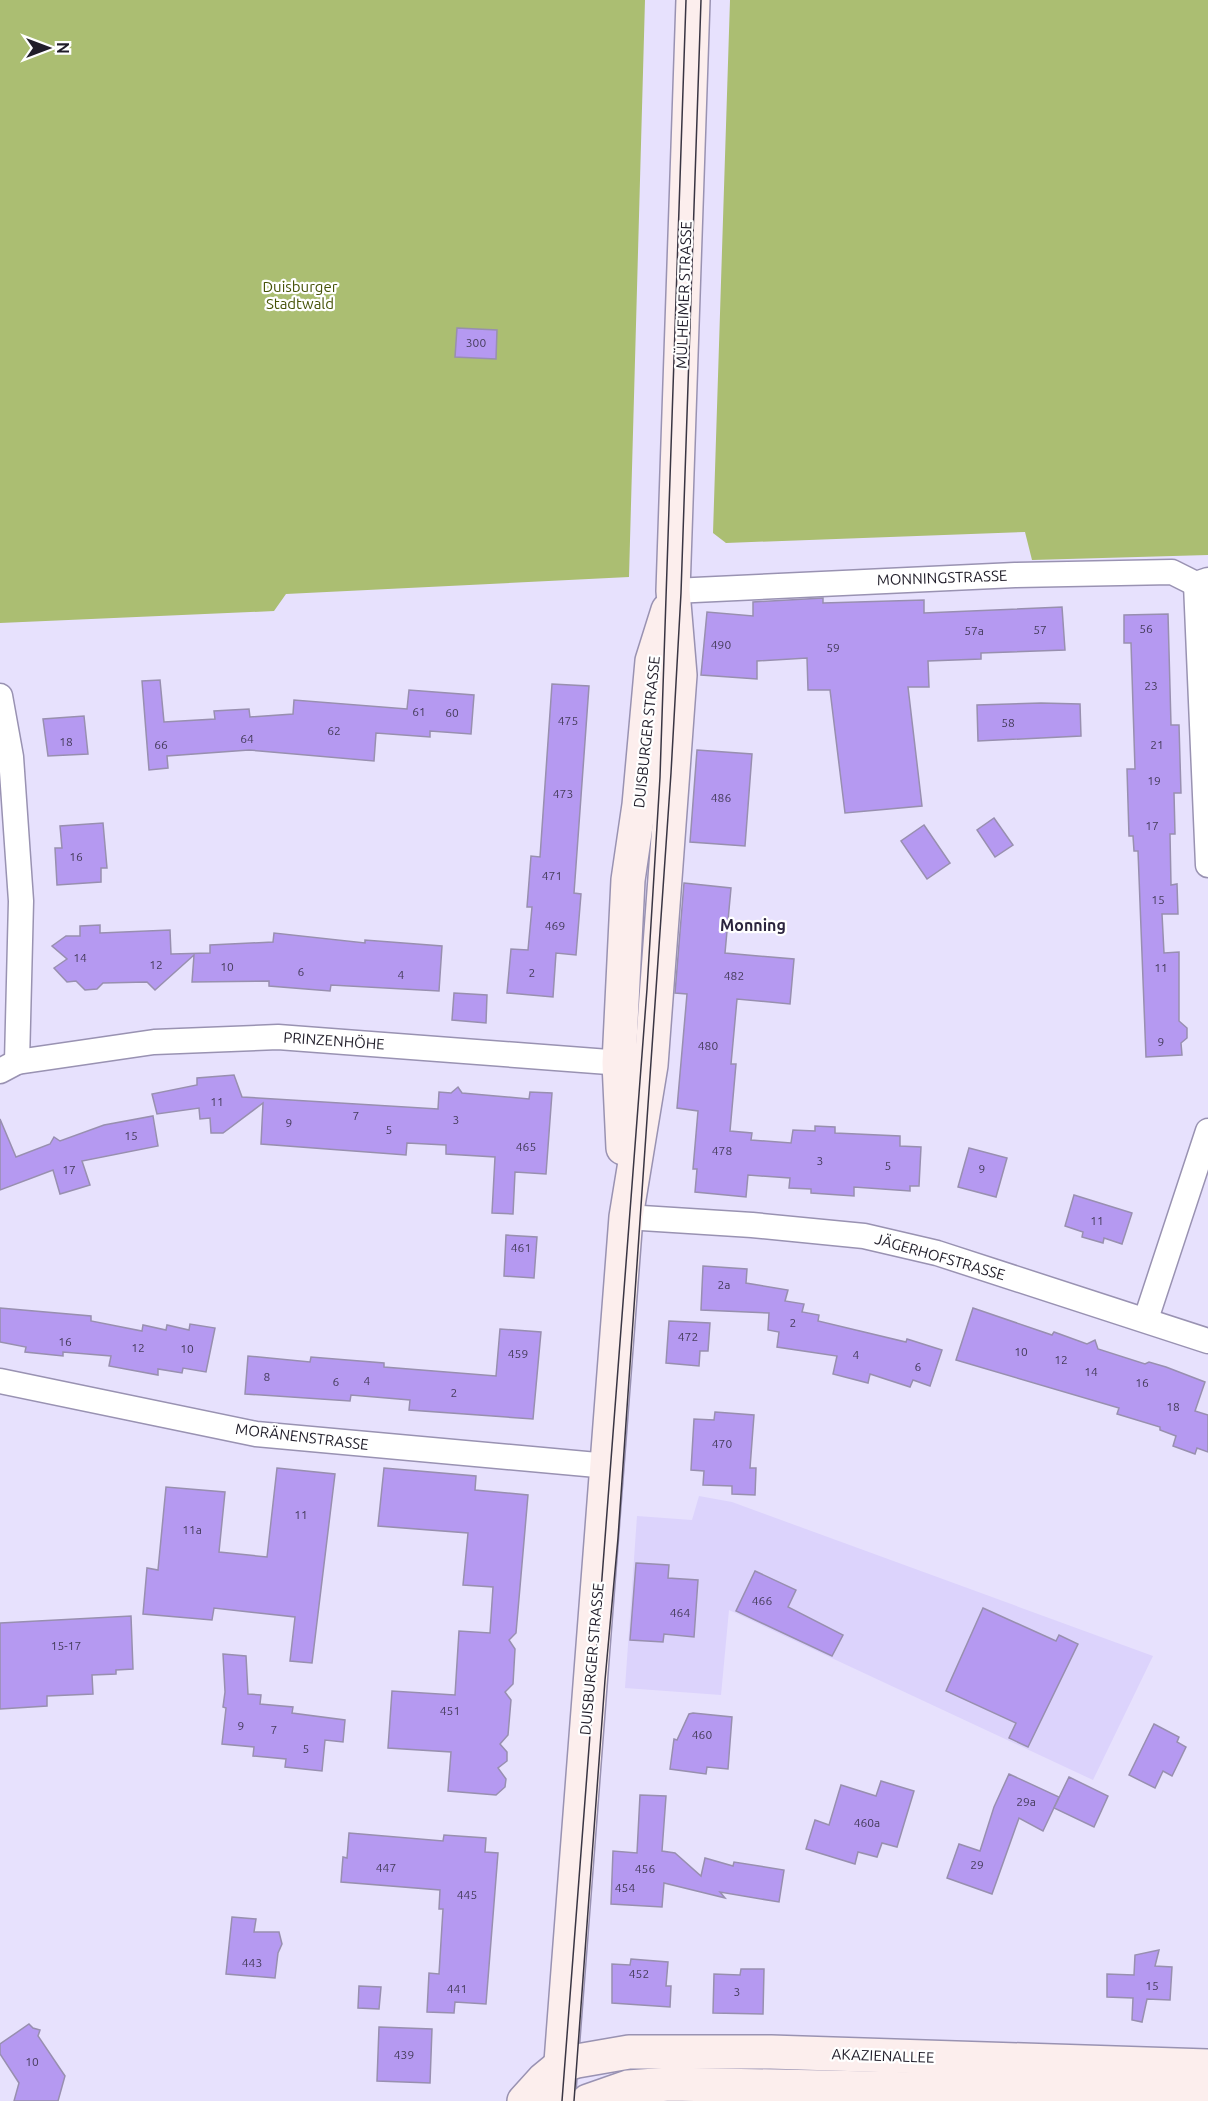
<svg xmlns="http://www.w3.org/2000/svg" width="1208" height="2101" font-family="Ubuntu,sans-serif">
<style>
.built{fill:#dcd3fc}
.green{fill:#abbe72}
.building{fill:#b599f1;stroke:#988faf;stroke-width:1.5}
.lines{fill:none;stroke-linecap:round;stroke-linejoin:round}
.street-casing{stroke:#9992b2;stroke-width:27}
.secondary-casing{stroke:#9992b2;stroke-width:36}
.street{stroke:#fff;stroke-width:24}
.secondary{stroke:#fceeed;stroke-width:33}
.tram{stroke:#393543;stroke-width:1.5}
.labels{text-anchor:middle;stroke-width:4.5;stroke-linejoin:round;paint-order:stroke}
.number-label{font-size:12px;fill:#453c5b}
.park-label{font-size:15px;fill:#465308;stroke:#fff}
.street-label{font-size:15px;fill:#201d29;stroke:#fff}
.neighbourhood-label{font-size:16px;font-weight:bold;fill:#2b243e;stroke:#fff}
</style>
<rect width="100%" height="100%" fill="#e7e1fd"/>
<!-- built -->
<polygon class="built" points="699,1496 732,1502 1153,1656 1093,1780 729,1610 721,1695 625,1688 637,1516 692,1520"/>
<!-- green -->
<g class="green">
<polygon points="0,0 645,0 629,577 286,594 274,611 0,623"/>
<polygon points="730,0 1208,0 1208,555 1032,560 1025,532 726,543 713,533"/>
</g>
<!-- building -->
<g class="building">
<polygon points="457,328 497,330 496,359 455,357"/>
<polygon points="823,598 823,603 924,600 924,613 1062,607 1065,650 981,653 981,659 928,661 929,687 908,687 922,806 845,813 830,690 808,690 807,658 757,661 757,679 701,675 707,612 753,616 753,602"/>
<polygon points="1168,614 1171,725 1179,725 1181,793 1174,793 1175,834 1170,834 1171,885 1177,884 1178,914 1162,914 1164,953 1179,952 1179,1021 1187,1028 1187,1038 1181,1043 1182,1055 1146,1057 1138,851 1134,851 1133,836 1129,836 1127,769 1135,769 1131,643 1124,643 1124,615"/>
<polygon points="160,680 164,722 215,719 214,711 231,710 249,709 250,717 293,714 294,700 407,709 409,690 474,695 471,734 430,731 430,737 376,733 374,761 249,750 167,756 168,768 149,770 142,681"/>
<polygon points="552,684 589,686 574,893 581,894 576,955 556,953 553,997 507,993 511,949 528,950 532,907 527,907 531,856 540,857"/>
<polygon points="1041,703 1080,704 1081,736 978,741 977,705"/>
<polygon points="84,716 88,754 48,756 43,719"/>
<polygon points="697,750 752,754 745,846 690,842"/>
<polygon points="994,818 1013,845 995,857 977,830"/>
<polygon points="103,823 107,868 101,868 101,882 57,885 55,848 62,848 60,826"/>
<polygon points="924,825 950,863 927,879 901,841"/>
<polygon points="684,883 731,888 725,953 794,959 790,1004 737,999 731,1064 736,1064 730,1131 752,1133 751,1140 791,1143 793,1130 815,1131 815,1126 835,1127 835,1133 900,1136 900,1146 921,1147 919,1186 910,1186 910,1191 854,1187 854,1196 811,1193 811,1189 789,1188 790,1178 748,1175 746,1197 695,1192 697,1169 693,1169 698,1111 677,1108 687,994 675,993"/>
<polygon points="100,925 100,933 170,930 171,954 210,953 210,945 273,942 274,933 365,943 365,940 442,946 439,991 331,985 330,991 269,986 269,981 192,982 194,955 155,990 147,982 103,983 97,989 85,990 76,981 67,982 54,968 67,959 52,946 66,936 80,936 80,926"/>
<polygon points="454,993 487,995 486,1023 452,1020"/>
<polygon points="234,1075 242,1097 438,1109 439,1092 451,1093 458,1087 462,1093 529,1099 530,1092 552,1093 546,1174 515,1172 513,1214 492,1213 495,1157 446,1154 446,1145 407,1143 406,1155 261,1144 263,1103 223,1133 211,1133 210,1118 200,1119 199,1108 157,1114 152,1094 197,1085 197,1078"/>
<polygon points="153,1116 158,1146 82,1161 90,1185 60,1194 53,1170 0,1190 0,1119 16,1157 50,1144 54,1137 60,1141 104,1125"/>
<polygon points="969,1148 1007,1158 996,1197 958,1187"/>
<polygon points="1074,1195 1132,1213 1122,1244 1104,1238 1103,1243 1082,1237 1083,1232 1065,1226"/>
<polygon points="506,1235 537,1237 534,1278 504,1276"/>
<polygon points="703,1266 747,1269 746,1283 788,1290 785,1301 804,1304 802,1312 819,1315 818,1321 906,1342 907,1339 942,1350 930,1386 913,1380 910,1387 870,1374 868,1383 833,1374 837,1356 777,1347 779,1332 768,1330 769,1313 701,1310"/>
<polygon points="0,1308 91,1316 91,1321 142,1331 143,1325 166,1330 167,1325 189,1330 190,1324 215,1328 206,1372 183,1368 182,1373 158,1369 158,1375 109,1366 111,1356 63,1352 63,1356 25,1352 26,1347 0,1342"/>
<polygon points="973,1308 1052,1335 1054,1332 1087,1344 1095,1340 1098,1349 1145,1364 1149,1362 1166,1367 1205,1382 1195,1411 1208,1415 1208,1452 1197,1448 1195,1454 1173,1446 1176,1436 1160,1430 1160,1427 1117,1414 1119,1408 956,1360"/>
<polygon points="669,1321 710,1323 708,1351 700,1351 699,1366 666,1363"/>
<polygon points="500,1329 541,1332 533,1419 409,1410 410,1400 351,1395 350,1401 245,1394 248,1356 310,1362 311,1357 384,1363 384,1367 496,1376"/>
<polygon points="715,1412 754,1415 750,1468 756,1468 755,1495 732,1494 732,1486 703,1485 704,1471 691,1470 694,1419 714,1420"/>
<polygon points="277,1468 335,1474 312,1663 290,1661 295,1617 214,1608 212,1620 143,1614 147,1568 158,1570 166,1487 225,1492 219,1552 267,1557"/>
<polygon points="384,1468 476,1476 475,1490 528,1495 516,1633 509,1640 515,1649 513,1684 505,1692 511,1700 508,1735 500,1744 507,1752 507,1761 498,1768 506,1779 505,1787 496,1795 448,1791 451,1752 388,1748 392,1691 455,1695 459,1631 490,1633 493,1587 463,1585 468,1533 378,1526"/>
<polygon points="636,1563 669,1565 668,1578 698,1580 694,1637 664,1634 663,1642 630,1640"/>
<polygon points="755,1571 796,1590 788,1607 843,1635 832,1656 736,1611"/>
<polygon points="983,1608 1056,1641 1059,1635 1078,1644 1028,1747 1009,1738 1016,1723 946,1691"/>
<polygon points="131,1616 133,1669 116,1670 116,1674 92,1675 93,1694 47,1696 47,1706 0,1709 0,1623"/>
<polygon points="223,1654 246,1656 248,1694 261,1695 260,1704 293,1707 292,1713 345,1720 343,1742 325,1740 322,1771 285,1767 286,1759 253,1756 254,1747 222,1744 226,1708 223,1707 225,1692"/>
<polygon points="693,1713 732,1717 728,1769 707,1767 706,1774 670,1769 674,1739 677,1740 689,1714"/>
<polygon points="1154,1724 1179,1737 1177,1742 1186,1747 1172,1776 1163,1771 1155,1788 1129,1775"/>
<polygon points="1009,1774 1059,1797 1043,1831 1019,1818 992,1894 947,1878 959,1844 980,1851 994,1807"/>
<polygon points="1069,1777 1108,1796 1094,1827 1054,1808"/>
<polygon points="881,1781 914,1791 897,1847 882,1843 877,1857 858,1852 855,1864 806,1849 815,1820 829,1825 841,1785 876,1796"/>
<polygon points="640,1795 666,1796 662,1851 675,1853 701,1876 705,1858 733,1866 734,1862 784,1870 779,1902 720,1892 725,1898 664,1883 662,1907 611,1904 613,1851 637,1853"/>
<polygon points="349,1833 443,1841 444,1835 486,1838 485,1852 498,1853 486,2004 455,2002 454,2013 427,2012 429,1973 439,1974 443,1909 439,1909 440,1890 341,1882 343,1857 347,1858"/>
<polygon points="232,1917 256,1919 254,1932 279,1932 282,1944 278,1953 275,1978 226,1974"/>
<polygon points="1159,1950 1155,1966 1172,1967 1170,2000 1147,1999 1142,2022 1132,2020 1133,1998 1107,1997 1107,1974 1134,1975 1135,1955"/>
<polygon points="631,1959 668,1962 666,1986 671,1986 670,2007 612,2003 612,1964 630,1965"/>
<polygon points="741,1969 764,1969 763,2014 713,2013 714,1974 740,1975"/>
<polygon points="359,1986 381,1987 379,2009 358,2008"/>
<polygon points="29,2024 33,2028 40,2030 38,2036 65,2076 58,2101 14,2101 19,2083 0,2054 0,2044"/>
<polygon points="379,2027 432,2029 430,2083 377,2081"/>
</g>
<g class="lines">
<!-- street casing -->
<g class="street-casing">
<g id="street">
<polyline points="1196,584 1208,865"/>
<polyline points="673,591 1015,575 1172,572 1196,584 1208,580"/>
<polyline points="0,696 11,757 21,901 17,1062"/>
<polyline points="0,1071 17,1062 154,1042 278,1037 635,1064"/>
<polyline points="626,1217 752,1225 864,1236 937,1253 1208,1341"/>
<polyline points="1146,1319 1208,1131"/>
<polyline points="0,1381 256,1434 608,1466"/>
</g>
</g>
<!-- secondary casing -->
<g class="secondary-casing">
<g id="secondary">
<polyline points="623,1148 619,1063 628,880 639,805 652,661 668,610"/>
<polyline points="524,2101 543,2080 560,2066 577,2061 629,2052 771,2052 1208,2066"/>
<polyline points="558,2101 626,1217 651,1065 666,865 680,675 673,591 693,0"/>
<polyline points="588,2101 628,2087 670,2084 1065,2092 1208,2098"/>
</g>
</g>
<!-- street -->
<use href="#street" class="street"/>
<!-- secondary -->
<use href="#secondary" class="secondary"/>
<!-- tram -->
<g class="tram">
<polyline points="562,2101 647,989 660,777 686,0"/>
<polyline points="574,2101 605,1680 618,1538 671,773 681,593 701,0"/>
</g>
</g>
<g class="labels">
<!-- number labels -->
<g class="number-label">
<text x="476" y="347">300</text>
<text x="1146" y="633">56</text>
<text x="1040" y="634">57</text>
<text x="974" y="635">57a</text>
<text x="721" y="649">490</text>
<text x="833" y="652">59</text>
<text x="1151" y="690">23</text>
<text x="419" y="716">61</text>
<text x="452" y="717">60</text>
<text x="568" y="725">475</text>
<text x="1008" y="727">58</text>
<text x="334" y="735">62</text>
<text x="247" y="743">64</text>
<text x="66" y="746">18</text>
<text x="161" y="749">66</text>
<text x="1157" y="749">21</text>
<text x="1154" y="785">19</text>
<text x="563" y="798">473</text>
<text x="721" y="802">486</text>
<text x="1152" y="830">17</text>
<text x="76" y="861">16</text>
<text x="552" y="880">471</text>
<text x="1158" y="904">15</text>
<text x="555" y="930">469</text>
<text x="80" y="962">14</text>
<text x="156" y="969">12</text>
<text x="227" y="971">10</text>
<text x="1161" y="972">11</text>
<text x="301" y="976">6</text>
<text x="532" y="977">2</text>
<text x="401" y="979">4</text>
<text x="734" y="980">482</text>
<text x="1161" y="1046">9</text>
<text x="708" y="1050">480</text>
<text x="217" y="1106">11</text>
<text x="356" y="1120">7</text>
<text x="456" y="1124">3</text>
<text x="289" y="1127">9</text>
<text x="389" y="1134">5</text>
<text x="131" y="1140">15</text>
<text x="526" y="1151">465</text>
<text x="722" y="1155">478</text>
<text x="820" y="1165">3</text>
<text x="888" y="1170">5</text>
<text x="982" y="1173">9</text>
<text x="69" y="1174">17</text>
<text x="1097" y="1225">11</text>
<text x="521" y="1252">461</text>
<text x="724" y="1289">2a</text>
<text x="793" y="1327">2</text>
<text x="688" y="1341">472</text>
<text x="65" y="1346">16</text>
<text x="138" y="1352">12</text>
<text x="187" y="1353">10</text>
<text x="1021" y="1356">10</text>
<text x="518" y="1358">459</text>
<text x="856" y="1359">4</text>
<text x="1061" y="1364">12</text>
<text x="918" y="1371">6</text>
<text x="1091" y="1376">14</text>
<text x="267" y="1381">8</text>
<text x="367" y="1385">4</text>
<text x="336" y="1386">6</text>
<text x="1142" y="1387">16</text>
<text x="454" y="1397">2</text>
<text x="1173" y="1411">18</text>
<text x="722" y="1448">470</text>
<text x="301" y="1519">11</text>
<text x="192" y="1534">11a</text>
<text x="762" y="1605">466</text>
<text x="680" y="1617">464</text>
<text x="66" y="1650">15-17</text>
<text x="450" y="1715">451</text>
<text x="241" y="1730">9</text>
<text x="274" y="1734">7</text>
<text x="702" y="1739">460</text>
<text x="306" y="1753">5</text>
<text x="1026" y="1806">29a</text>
<text x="867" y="1827">460a</text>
<text x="977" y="1869">29</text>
<text x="386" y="1872">447</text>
<text x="645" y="1873">456</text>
<text x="625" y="1892">454</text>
<text x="467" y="1899">445</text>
<text x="252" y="1967">443</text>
<text x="639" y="1978">452</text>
<text x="1152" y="1990">15</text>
<text x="457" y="1993">441</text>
<text x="737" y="1996">3</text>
<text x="404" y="2059">439</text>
<text x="32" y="2066">10</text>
</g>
<!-- park labels -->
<g class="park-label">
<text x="300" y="292">Duisburger<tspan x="300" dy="17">Stadtwald</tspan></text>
</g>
<!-- street labels -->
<g class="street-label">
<text transform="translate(684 295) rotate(-88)" y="5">MÜLHEIMER STRASSE</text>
<text transform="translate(942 578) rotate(-2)" y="5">MONNINGSTRASSE</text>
<text transform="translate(647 732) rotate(-84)" y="5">DUISBURGER STRASSE</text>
<text transform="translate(334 1041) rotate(4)" y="5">PRINZENHÖHE</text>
<text transform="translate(940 1257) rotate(16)" y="5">JÄGERHOFSTRASSE</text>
<text transform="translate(302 1437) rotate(7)" y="5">MORÄNENSTRASSE</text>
<text transform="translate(592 1659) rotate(-85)" y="5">DUISBURGER STRASSE</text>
<text transform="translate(883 2056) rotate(2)" y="5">AKAZIENALLEE</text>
</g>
<!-- neighbourhood labels -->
<g class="neighbourhood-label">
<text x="753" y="931">Monning</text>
</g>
</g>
<!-- north arrow -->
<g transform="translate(48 48) rotate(90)" stroke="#ffffff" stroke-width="4.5" paint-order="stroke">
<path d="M0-4.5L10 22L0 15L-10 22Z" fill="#201d29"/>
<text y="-9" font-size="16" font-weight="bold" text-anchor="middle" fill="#201d29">N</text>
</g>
</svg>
